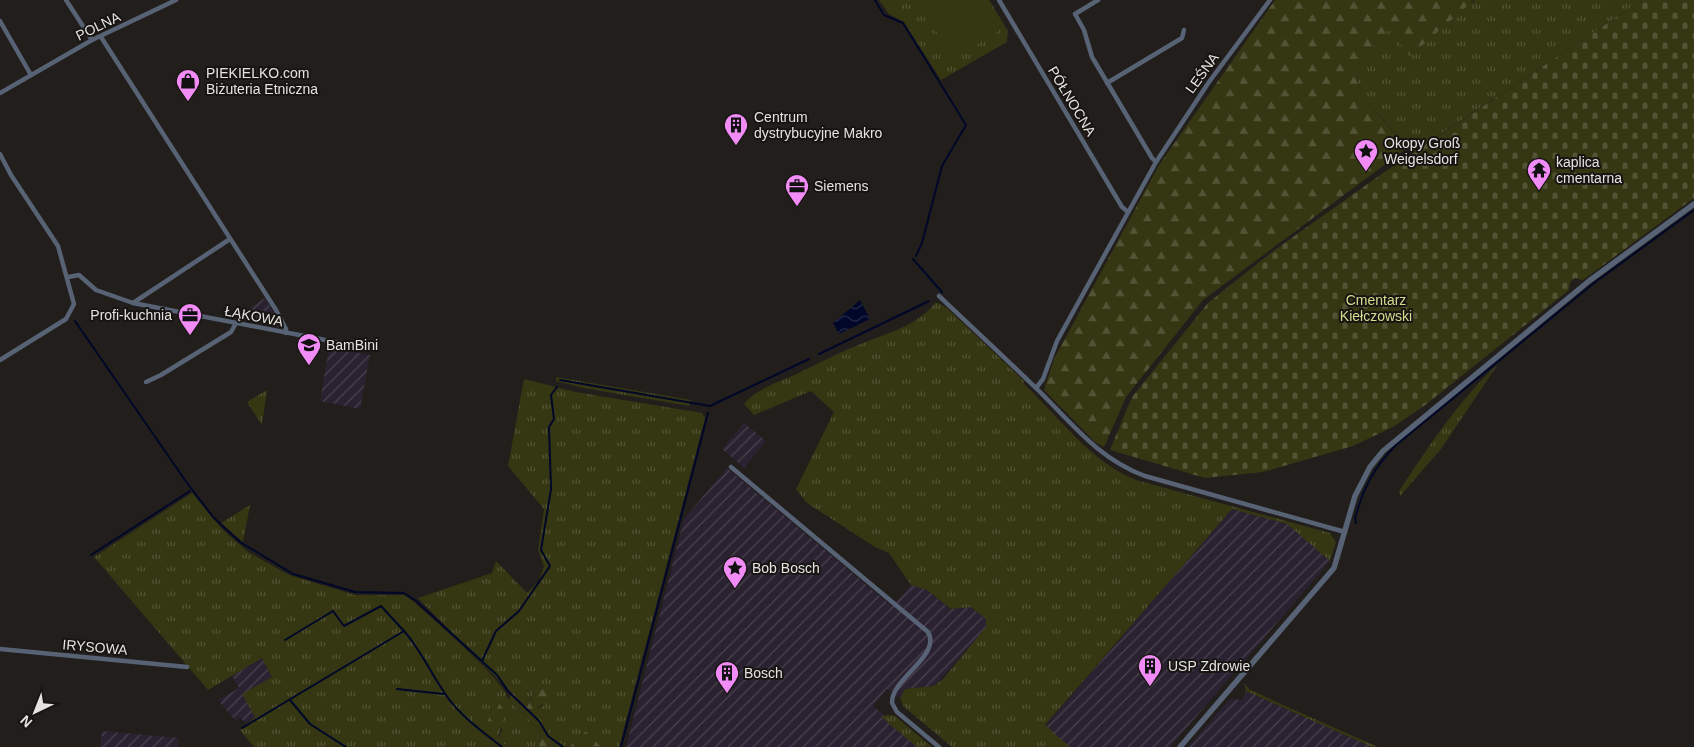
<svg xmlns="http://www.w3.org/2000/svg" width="1694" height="747" font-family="Helvetica,sans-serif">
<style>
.industrial{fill:url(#industrial-furrows)}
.grass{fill:url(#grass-tufts)}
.forest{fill:url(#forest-firs)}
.cemetery{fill:url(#cemetery-stones)}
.garden{fill:#353713}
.water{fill:url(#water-waves)}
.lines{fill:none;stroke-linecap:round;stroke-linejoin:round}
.stream{stroke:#010729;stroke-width:2}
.minor{stroke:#576375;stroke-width:4.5}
.tertiary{stroke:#576375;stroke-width:5.5}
.labels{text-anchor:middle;stroke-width:4;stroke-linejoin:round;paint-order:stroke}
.street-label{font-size:14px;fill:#e5e3e1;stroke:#171512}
.poi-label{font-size:14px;fill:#e5e3e1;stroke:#171512;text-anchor:start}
.park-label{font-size:14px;fill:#d6dc8d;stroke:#171512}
</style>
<defs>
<pattern id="industrial-furrows" width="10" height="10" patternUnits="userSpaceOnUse" patternTransform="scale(1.25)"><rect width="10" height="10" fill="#2b2231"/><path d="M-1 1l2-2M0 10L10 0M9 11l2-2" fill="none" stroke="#4a424f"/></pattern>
<pattern id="grass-tufts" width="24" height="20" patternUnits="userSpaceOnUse" patternTransform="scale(1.25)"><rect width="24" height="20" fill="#353713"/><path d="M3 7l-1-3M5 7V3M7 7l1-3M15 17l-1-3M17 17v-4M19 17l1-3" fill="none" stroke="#525435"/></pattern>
<pattern id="forest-firs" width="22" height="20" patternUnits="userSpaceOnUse" patternTransform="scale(1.25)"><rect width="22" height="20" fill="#353713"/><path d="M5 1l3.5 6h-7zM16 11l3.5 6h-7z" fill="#525435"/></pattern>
<pattern id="cemetery-stones" width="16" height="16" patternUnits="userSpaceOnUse" patternTransform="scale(1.25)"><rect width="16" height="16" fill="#353713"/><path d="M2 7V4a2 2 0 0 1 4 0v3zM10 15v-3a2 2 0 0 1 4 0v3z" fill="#525435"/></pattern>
<pattern id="water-waves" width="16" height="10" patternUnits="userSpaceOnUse" patternTransform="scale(1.25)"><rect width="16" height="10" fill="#010729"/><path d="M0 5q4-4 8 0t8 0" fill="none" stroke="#262b48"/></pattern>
</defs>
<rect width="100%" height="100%" fill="#211e1b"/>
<!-- industrial -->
<g class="industrial">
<polygon points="265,298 283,328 233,319"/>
<polygon points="329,348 370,355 360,409 320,401"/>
<polygon points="744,423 766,441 744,468 722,449"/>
<polygon points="727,468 888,603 898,600 911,585 927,590 950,609 971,607 986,619 987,627 934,686 905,689 900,698 887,689 873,706 922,747 626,747 684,519"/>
<polygon points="1232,509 1288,524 1330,561 1170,747 1070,747 1045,726"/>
<polygon points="262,658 272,677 256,717 246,723 241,718 236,721 218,700 239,688 232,676"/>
<polygon points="1246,691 1372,747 1188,747 1230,699 1242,700"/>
<polygon points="102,731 179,738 178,747 100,747"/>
</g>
<!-- grass -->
<g class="grass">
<polygon points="879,0 989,0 1008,31 1007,42 941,80 904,22 889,14"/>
<polygon points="1474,0 1642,0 1412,153 1360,93 1356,68 1388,28 1474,2"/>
<path d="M935,303H938L947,308L1024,381L1023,383C1058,416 1091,462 1136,480L1330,533L1336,542L1330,561L1287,524L1232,509L1045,725L1070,747H952L903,706L900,698L905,689L934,686L943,679L986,627V619L971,607L951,609L927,590L911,585L889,553L875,547L807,503L796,489L834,412L811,391L754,415L744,404C754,391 775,383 790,377C812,367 833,355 856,346C883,334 915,328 935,303Z"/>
<path d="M1498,364L1441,449L1400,496L1399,491C1428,447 1459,400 1498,364Z"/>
<polygon points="556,377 691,400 689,406 583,388 556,381"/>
<path d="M524,379L576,392L702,413L705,418L619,747H601L586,731L569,747C553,746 542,721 533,710L543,706L537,685L526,708L418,598L492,573L496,561L527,593L539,581L544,566L538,550L544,509L508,466Z"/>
<polygon points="267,390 262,425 247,402"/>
<path d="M192,493L223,530L248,552L289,575L355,595H404L414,602C431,618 506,681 508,699L541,732L539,747H508L498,739L502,730L491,699L490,717L486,724L474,717L473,726L496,747H254L240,730L255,717L242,694L272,677L262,658L208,690L94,557Z"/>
<polygon points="250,505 243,542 221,523"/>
<polygon points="1244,683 1249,689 1283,705 1378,747 1372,747 1246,691"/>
<polygon points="887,715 895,716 932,747 917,747 881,717"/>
</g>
<!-- forest -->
<g class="forest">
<polygon points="1275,0 1474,0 1410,56 1388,29 1356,68 1360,93 1407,148 1203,300 1126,397 1104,447 1095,442 1044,390 1054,359 1159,165"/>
<polygon points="542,683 551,690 548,701 534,710 551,735 566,747 539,747 541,732 508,699 513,693 527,707 537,685"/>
<polygon points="491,699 498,701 504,711 498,739 508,747 496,747 473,726 474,717 487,723 490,716"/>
<polygon points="586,731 601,747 569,747"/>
</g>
<!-- cemetery -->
<polygon class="cemetery" points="1642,0 1694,0 1694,198 1583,280 1575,278 1570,282 1569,290 1424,406 1393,427 1353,446 1263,472 1205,478 1110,450 1132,397 1208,303 1272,252 1383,173"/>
<!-- garden -->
<polygon class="garden" points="917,0 981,0 999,31 953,59"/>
<!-- water -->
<polygon class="water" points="860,300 870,319 839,334 833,323"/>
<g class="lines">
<!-- stream -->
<g class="stream">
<polyline points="875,0 884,15 903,23 966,125 942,166 922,243 916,256"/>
<polyline points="913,259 942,292"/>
<polyline points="75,321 187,483 213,517 240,542 293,574 355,592 404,593 416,601 497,675 508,691 539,721 548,736 563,747"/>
<polyline points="819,354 929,301"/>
<polyline points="560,380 710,406 809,359"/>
<path d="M1356,523L1355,518C1363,489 1374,467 1396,445L1594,283L1694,210"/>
<polyline points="91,555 190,491"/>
<polyline points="285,640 333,611 344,626 381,606 404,631"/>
<polyline points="482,661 496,631 519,611 550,566 541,550 551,489 549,427 554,419 551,395 557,387"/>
<polyline points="397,689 444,694"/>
<polyline points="290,700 310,724 346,747"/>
<path d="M242,728L404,631C421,650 431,674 446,695C459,715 483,732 502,747"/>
<polyline points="621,747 708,413"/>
</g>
<!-- minor -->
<g class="minor">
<polyline points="66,0 92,40"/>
<polyline points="999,0 1122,207 1128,212"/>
<polyline points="1098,0 1075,14 1084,30 1092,57 1152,158 1156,162"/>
<polyline points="0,21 31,75"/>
<polyline points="101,37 276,310 286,329 286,333"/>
<polyline points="1107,83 1182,38 1184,30"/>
<polyline points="0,93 92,40 176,0"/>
<polyline points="0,154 11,175 58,246 74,304 66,319 0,360"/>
<polyline points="68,277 79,275 96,290 133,303 372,349"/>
<path d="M939,296C972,327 1004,357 1036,388C1072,423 1097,458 1145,476L1345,532"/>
<polyline points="133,303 230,239"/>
<polyline points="146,382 161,375 231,332 236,323"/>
<polyline points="1036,388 1043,379 1057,341 1156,162 1209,82 1270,0"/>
<path d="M731,467L928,632C942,656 891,678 892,703L897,712L939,747"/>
<polyline points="0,649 187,667"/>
</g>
<!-- tertiary -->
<polyline class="tertiary" points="1180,747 1334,568 1355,496 1370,467 1383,451 1589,281 1694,204"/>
</g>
<!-- icons -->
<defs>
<g id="shop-pin" transform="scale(1.25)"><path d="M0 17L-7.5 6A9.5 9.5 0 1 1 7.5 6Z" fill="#f18bf5" stroke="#171512"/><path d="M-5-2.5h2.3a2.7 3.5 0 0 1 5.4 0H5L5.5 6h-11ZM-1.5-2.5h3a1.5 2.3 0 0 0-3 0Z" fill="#111"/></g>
<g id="building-pin" transform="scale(1.25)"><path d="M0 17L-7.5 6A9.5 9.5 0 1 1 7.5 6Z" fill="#f18bf5" stroke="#171512"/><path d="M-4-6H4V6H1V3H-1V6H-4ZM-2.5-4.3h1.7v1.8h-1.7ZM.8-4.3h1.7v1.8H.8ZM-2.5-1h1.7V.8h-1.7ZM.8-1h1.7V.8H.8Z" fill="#111"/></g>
<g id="sight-pin" transform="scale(1.25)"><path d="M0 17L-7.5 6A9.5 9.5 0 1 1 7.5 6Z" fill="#f18bf5" stroke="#171512"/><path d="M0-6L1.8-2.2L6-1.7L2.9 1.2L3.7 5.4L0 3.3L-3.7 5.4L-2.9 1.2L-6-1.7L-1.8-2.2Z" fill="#111"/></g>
<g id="temple-pin" transform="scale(1.25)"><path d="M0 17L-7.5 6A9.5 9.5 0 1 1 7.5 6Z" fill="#f18bf5" stroke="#171512"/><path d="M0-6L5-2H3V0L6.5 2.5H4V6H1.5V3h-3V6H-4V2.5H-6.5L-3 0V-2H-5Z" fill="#111"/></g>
<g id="office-pin" transform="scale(1.25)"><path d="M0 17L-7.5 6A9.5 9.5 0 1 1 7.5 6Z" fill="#f18bf5" stroke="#171512"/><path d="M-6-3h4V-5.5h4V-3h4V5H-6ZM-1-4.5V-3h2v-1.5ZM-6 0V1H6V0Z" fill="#111"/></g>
<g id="school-pin" transform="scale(1.25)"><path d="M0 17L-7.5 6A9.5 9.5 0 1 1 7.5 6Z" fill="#f18bf5" stroke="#171512"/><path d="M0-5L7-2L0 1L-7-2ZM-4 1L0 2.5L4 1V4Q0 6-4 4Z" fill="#111"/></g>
</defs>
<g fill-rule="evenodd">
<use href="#shop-pin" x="188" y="81"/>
<use href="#building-pin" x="736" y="125"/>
<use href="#sight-pin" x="1366" y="151"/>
<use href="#temple-pin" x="1539" y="170"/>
<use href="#office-pin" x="797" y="186"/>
<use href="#office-pin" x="190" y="315"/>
<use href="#school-pin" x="309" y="345"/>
<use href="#sight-pin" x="735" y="568"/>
<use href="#building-pin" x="1150" y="666"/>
<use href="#building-pin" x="727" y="673"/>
</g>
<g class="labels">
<!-- street labels -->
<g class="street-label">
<text transform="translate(98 26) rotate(-26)" y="5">POLNA</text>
<text transform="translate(1202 73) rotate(-54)" y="5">LEŚNA</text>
<text transform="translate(1072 101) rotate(59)" y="5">PÓŁNOCNA</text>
<text transform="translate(254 316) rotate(11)" y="5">ŁĄKOWA</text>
<text transform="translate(95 647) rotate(5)" y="5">IRYSOWA</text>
</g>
<!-- poi labels -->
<g class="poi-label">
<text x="206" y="78">PIEKIELKO.com<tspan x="206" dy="16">Biżuteria Etniczna</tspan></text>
<text x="754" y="122">Centrum<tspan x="754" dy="16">dystrybucyjne Makro</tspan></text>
<text x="1384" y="148">Okopy Groß<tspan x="1384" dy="16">Weigelsdorf</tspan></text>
<text x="1556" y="167">kaplica<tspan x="1556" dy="16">cmentarna</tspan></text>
<text x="814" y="191">Siemens</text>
<text x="172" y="320" text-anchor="end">Profi-kuchnia</text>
<text x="326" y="350">BamBini</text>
<text x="752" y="573">Bob Bosch</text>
<text x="1168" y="671">USP Zdrowie</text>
<text x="744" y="678">Bosch</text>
</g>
<!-- park labels -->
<g class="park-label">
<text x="1376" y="305">Cmentarz<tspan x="1376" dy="16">Kiełczowski</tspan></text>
</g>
</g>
<!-- north arrow -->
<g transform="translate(35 712) rotate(223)" stroke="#171512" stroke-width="4" paint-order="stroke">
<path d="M0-4L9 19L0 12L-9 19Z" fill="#e5e3e1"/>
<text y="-8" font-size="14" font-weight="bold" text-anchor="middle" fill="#e5e3e1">N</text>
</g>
</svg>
